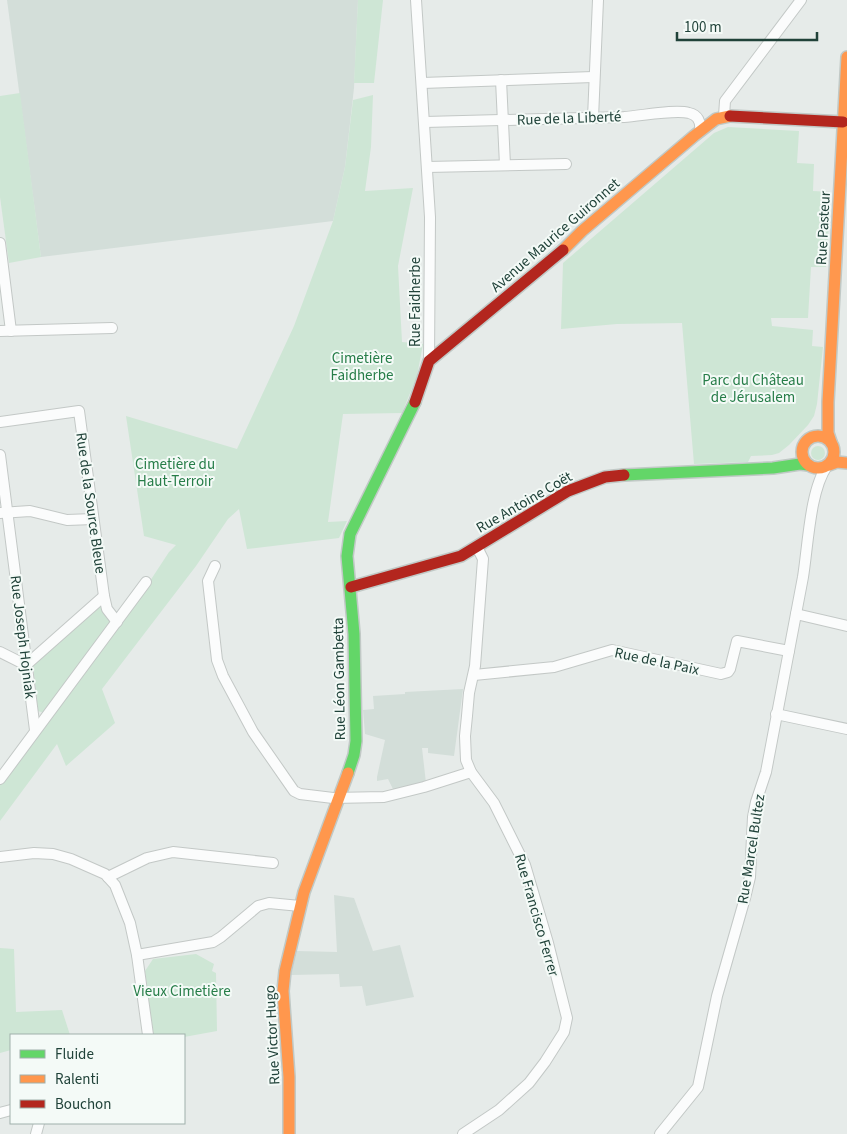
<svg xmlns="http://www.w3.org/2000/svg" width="847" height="1134" font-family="'Source Sans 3',sans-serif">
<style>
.built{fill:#d3ded9}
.green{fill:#cee6d5}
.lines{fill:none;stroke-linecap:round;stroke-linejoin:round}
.street-casing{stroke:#c3c8c6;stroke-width:12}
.fast-casing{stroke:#c1c9c6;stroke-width:14}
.slow-casing{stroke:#c1c9c6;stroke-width:14}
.jam-casing{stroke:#c1c9c6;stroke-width:14}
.street{stroke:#fbfcfc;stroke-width:10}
.fast{stroke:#63d668;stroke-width:11}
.slow{stroke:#ff974d;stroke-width:11}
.jam{stroke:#b3261e;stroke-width:11}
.labels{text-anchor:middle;stroke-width:4;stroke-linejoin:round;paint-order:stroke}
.street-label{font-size:15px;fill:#204239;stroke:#f4faf7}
.park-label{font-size:15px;fill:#267d48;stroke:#f4faf7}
</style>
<rect width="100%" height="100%" fill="#e6ebe9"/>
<!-- built -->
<g class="built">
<polygon points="7,0 358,0 354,88 345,167 333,221 41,257"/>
<polygon points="463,689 454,756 428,753 428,748 422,748 426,783 394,791 388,779 377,781 377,777 385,740 365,734 363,710 374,709 373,696 405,694 405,692"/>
<polygon points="334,895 354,898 373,951 400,945 414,997 366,1006 362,986 340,987 339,974 291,975 297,951 337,952"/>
</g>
<!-- green -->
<g class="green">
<polygon points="358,0 383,0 374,83 354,83"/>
<polygon points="20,93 41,257 9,263 0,197 0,96"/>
<polygon points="373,95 371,147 365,191 413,188 398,266 402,342 423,344 417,376 402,413 343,414 328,522 347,521 339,538 247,549 239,509 228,519 196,566 102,689 115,723 66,766 57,744 0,821 0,785 131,610 169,552 176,545 144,536 126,416 237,449 294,326 333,221 345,167 353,100"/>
<polygon points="728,127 799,131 797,163 814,164 813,191 831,192 826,267 811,267 808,318 771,318 772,326 813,330 812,346 823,347 817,404 814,416 808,425 789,445 779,453 772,455 751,456 748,462 694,464 682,323 617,324 561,329 563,263 714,133"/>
<circle cx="818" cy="453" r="7"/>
<polygon points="102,603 113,622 44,713 38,711 33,665"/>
<polygon points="0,948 14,949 16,1012 62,1010 70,1035 11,1035 11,1050 0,1053"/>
<polygon points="196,954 214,964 212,971 216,973 217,1031 184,1037 184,1035 153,1035 145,971 153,959"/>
</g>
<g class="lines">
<!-- street casing -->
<g class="street-casing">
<g id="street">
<polyline points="416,0 430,217 429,361"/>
<polyline points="501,80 505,165"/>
<polyline points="422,83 593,77"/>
<polyline points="724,116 725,101 801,0"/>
<polyline points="593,118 598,0"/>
<path d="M425,122C491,120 558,119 624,117C641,116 675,109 689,113C698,115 701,122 700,130"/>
<polyline points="427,167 566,164"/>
<polyline points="0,243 11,331"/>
<polyline points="0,331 112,328"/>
<polyline points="0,422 79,411 104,596 107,609 117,622"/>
<polyline points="0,455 35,730"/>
<polyline points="0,513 30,511 67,520 93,519"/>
<polyline points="215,566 208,581 217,660 223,676 253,732 294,791 300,794 333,798 384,797 424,787 471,772"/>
<polyline points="796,614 847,626"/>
<polyline points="0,652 26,665 104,596"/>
<polyline points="474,675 554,667 612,650 721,674 728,672 730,669 737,641 789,651"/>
<polyline points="776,714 847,729"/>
<polyline points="0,779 146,582"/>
<polyline points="0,857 34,853 53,854 71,859 105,874 115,885 130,923 137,955 213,942 221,937 258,906 269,903 300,906"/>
<polyline points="108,877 147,858 173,852 273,863"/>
<polyline points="137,955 148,1035"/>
<polyline points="0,1113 11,1110"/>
<polyline points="36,1134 39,1123"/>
<polyline points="463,1134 499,1110 529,1083 545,1062 564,1032 567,1018 548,943 525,865 494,803 471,772 466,760 465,736 467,716 469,693 475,666 483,559 477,547"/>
<path d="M660,1134L698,1087L717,996L745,898L750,877L753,817L756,802L766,772C778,707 791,642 803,577C808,546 810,490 827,466"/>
</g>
</g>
<!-- fast casing -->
<g class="fast-casing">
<g id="fast">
<polyline points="624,475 773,468 800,464 808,465"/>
<polyline points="348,773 354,755 356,741 354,634 347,556 350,534 415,402"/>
</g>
</g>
<!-- slow casing -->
<g class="slow-casing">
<g id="slow">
<polyline points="563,250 582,231 694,136 716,119 730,116"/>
<circle cx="818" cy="452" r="16"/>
<polyline points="831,442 828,433 828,402 847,57"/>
<polyline points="829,465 837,462 847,463"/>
<polyline points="289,1134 289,1077 283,991 285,971 304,892 348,773"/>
</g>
</g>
<!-- jam casing -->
<g class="jam-casing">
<g id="jam">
<polyline points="730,116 843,122"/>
<polyline points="415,402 429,361 563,250"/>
<polyline points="351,587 461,556 568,491 605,477 624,475"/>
</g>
</g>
<!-- street -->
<use href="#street" class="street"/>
<!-- fast -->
<use href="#fast" class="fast"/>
<!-- slow -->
<use href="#slow" class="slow"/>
<!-- jam -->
<use href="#jam" class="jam"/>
</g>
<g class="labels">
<!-- street labels -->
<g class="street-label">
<text transform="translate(569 118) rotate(-2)" y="5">Rue de la Liberté</text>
<text transform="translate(823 228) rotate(-87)" y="5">Rue Pasteur</text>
<text transform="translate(555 235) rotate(-41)" y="5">Avenue Maurice Guironnet</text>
<text transform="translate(415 302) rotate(-90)" y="5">Rue Faidherbe</text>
<text transform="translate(524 502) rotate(-30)" y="5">Rue Antoine Coët</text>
<text transform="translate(91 503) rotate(82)" y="5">Rue de la Source Bleue</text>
<text transform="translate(23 637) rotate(83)" y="5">Rue Joseph Hojniak</text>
<text transform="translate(657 661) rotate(12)" y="5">Rue de la Paix</text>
<text transform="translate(339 679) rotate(-91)" y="5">Rue Léon Gambetta</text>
<text transform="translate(751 849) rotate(-81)" y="5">Rue Marcel Bultez</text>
<text transform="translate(537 915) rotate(74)" y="5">Rue Francisco Ferrer</text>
<text transform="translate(272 1035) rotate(-93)" y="5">Rue Victor Hugo</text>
</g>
<!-- park labels -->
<g class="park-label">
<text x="362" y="363">Cimetière<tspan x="362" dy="17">Faidherbe</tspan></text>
<text x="753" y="385">Parc du Château<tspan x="753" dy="17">de Jérusalem</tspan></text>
<text x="175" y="469">Cimetière du<tspan x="175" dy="17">Haut-Terroir</tspan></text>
<text x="182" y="996">Vieux Cimetière</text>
</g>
</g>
<!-- legend -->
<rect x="10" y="1034" width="175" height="90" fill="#f4faf7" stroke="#9fb0ab"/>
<rect x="20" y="1050" width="25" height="8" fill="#63d668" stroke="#9fb0ab"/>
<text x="55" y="1059" font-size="15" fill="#204239">Fluide</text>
<rect x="20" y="1075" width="25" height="8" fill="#ff974d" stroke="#9fb0ab"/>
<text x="55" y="1084" font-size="15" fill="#204239">Ralenti</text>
<rect x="20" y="1100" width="25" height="8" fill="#b3261e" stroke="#9fb0ab"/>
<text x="55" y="1109" font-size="15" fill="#204239">Bouchon</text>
<!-- scale -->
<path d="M677 32v8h140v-8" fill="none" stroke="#204239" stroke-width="2.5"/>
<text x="684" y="32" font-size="15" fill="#204239" stroke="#f4faf7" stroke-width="4" paint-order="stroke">100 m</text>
</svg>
